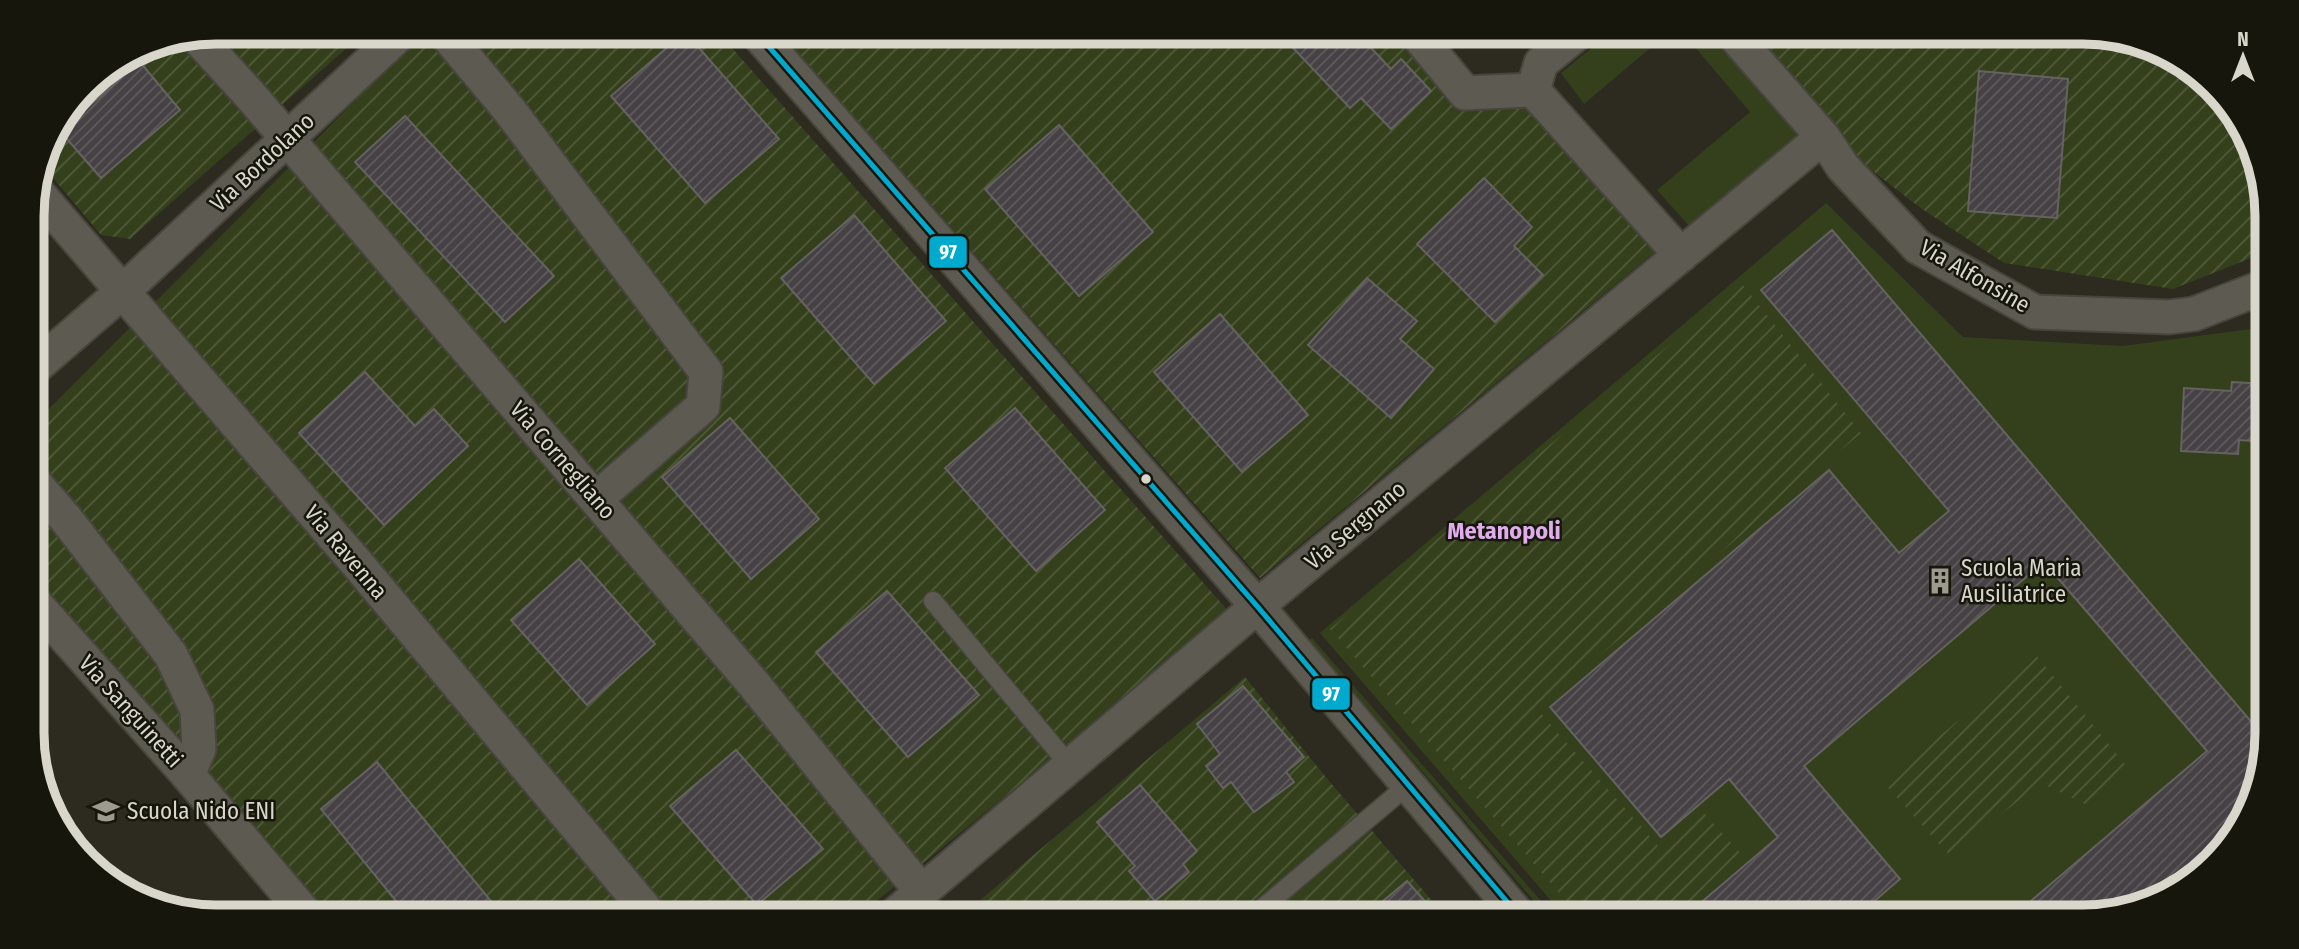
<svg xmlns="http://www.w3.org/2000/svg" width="2299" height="949" font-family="'Fira Sans Condensed',sans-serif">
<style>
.grass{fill:#34401b}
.garden{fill:url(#garden-furrows)}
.building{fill:url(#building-hatch);stroke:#656261;stroke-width:2}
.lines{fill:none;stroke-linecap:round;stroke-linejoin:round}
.lane-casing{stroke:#47453c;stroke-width:21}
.street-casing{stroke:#47453c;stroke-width:37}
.lane{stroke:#5c5a51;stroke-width:18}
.street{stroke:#5c5a51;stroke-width:33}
.bus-1-casing{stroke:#17160d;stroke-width:10}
.bus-1{stroke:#00a9ce;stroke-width:5}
.bus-dot{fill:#d9d7cb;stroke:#17160d;stroke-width:2.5}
.labels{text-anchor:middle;stroke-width:5;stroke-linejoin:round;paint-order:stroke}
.street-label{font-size:23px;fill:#d9d7cb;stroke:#17160d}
.poi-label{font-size:23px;fill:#d9d7cb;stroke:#17160d;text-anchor:start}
.neighbourhood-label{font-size:24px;font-weight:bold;fill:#dfadeb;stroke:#17160d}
.rim{fill:none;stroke:#d9d7cb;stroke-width:9}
.line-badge{stroke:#17160d;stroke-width:2.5}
.badge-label{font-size:19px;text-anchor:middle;font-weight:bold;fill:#fff}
</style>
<defs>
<pattern id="garden-furrows" width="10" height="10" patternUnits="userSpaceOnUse" patternTransform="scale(1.75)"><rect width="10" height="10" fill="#34401b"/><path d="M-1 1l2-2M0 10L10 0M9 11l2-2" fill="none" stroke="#515b3b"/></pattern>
<pattern id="building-hatch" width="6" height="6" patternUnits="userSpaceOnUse" patternTransform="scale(1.75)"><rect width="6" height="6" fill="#464144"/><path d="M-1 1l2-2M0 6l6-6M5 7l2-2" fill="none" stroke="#605c5e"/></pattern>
</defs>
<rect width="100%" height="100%" fill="#2d2a20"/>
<!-- grass -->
<g class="grass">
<polygon points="1611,32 1669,32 1584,104 1561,73"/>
<polygon points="1682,32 1722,32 1809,129 1690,227 1657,190 1750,112"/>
<polygon points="1826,203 1963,337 2123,346 2258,328 2266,337 2267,733 2258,793 2195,880 2095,917 1565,917 1320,633"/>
<polygon points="1312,638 1555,917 1548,917 1309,640"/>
</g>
<!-- garden -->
<g class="garden">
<polygon points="216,32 365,32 130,239 101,235 42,165 50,135 94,78 146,45"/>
<polygon points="424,32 718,32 1230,613 857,917 318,917 34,577 33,425"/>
<polygon points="779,32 1401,32 1459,96 1520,93 1657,250 1260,578"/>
<polygon points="1744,32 2083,32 2143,41 2222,95 2266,192 2266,252 2173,289 2004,263 1922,209 1840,146"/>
<polygon points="1742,284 1861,433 1537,709 1660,848 1702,811 1745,858 1672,917 1580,917 1330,629"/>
<polygon points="2036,655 2129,769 2085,804 2041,783 1949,855 1884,783"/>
<polygon points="1245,677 1324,775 1446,917 960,917"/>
</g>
<!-- building -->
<g class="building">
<polygon points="685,32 779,139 705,203 611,96"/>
<polygon points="1278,32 1356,32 1391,69 1401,59 1431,91 1391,129 1361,98 1350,108"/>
<polygon points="140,62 180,110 101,178 60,131"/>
<polygon points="1979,71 2068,79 2057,218 1968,211"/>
<polygon points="405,116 554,276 505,322 355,162"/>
<polygon points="1059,125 1153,232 1079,296 985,189"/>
<polygon points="1484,178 1532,227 1514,246 1543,275 1495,322 1417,244"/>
<polygon points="854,215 946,321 874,384 781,278"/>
<polygon points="1832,230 2266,739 2258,793 2195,880 2095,917 2012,917 2207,751 2044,562 1804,766 1900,879 1856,917 1684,917 1778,837 1729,779 1661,837 1550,707 1829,470 1899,553 1949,511 1761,290"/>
<polygon points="1367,278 1417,321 1400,339 1434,369 1391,418 1308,345"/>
<polygon points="1220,314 1308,415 1242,472 1154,372"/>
<polygon points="365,372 415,426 434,409 468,446 384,525 299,433"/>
<polygon points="2232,382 2266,384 2267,442 2239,440 2238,454 2181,451 2184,388 2231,391"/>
<polygon points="1015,408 1105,510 1036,571 945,468"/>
<polygon points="730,418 819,519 751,579 662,477"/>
<polygon points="579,559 655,644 587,705 511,620"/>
<polygon points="887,591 979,695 908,757 816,652"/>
<polygon points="1243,686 1304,757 1286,772 1294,782 1254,812 1231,782 1223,788 1206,766 1220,754 1197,724"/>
<polygon points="736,750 823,849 757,905 670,806"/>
<polygon points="377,762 504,917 409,917 321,809"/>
<polygon points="1140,785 1197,851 1183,864 1189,872 1155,901 1129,871 1135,866 1097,822"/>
<polygon points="1407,881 1439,917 1364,917"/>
</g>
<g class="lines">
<!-- lane casing -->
<g class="lane-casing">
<g id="lane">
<polyline points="933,601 1070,766"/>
<polyline points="1252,917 1408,785"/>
</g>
</g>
<!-- street casing -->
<g class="street-casing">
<g id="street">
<polyline points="444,32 510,111 706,372 703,406 596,499"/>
<polyline points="756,32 1257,606 1520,917"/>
<polyline points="1415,32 1465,93 1533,90"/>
<polyline points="1731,32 1823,137 1843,167 1918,247 2035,312 2169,317 2194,314 2266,286"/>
<polyline points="196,36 250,95 752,682 922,892"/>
<polyline points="1533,90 1681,255"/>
<polyline points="1533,90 1541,63 1579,32"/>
<polyline points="35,190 360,567 652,917"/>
<polyline points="33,369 122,292 402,32"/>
<polyline points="33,481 66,519 171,655 197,710 199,749 188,775"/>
<polyline points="34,602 188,775 308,917"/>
<polyline points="892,917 1267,598 1823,137"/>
</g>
</g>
<!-- lane -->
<use href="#lane" class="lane"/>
<!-- street -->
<use href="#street" class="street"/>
<!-- bus-1 casing -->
<g class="bus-1-casing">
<polyline id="bus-1" points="756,32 1257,606 1520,917"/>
</g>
<!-- bus-1 -->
<use href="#bus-1" class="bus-1"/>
</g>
<!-- icons -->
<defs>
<g id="building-bare" transform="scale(2.1)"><path d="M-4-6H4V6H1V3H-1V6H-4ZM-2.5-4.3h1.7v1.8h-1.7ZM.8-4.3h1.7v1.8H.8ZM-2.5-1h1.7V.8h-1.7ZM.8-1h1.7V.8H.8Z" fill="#9d9a8f" stroke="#17160d" stroke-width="2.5" paint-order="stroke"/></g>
<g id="school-bare" transform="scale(2.1)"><path d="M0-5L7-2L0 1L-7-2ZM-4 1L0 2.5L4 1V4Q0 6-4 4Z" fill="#9d9a8f" stroke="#17160d" stroke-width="2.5" paint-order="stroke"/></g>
</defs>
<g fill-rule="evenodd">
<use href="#building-bare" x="1940" y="581"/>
<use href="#school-bare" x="106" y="811"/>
</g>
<!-- markers -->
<circle class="bus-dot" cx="1146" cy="479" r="6"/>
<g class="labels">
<!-- street labels -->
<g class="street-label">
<text transform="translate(262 162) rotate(-43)" y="8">Via Bordolano</text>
<text transform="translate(1975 276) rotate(30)" y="8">Via Alfonsine</text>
<text transform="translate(563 460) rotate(49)" y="8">Via Cornegliano</text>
<text transform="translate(1355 525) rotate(-40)" y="8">Via Sergnano</text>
<text transform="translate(346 552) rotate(50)" y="8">Via Ravenna</text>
<text transform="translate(131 711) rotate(48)" y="8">Via Sanguinetti</text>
</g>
<!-- poi labels -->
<g class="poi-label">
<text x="1961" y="576">Scuola Maria<tspan x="1961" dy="26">Ausiliatrice</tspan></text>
<text x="127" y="819">Scuola Nido ENI</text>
</g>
<!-- neighbourhood labels -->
<g class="neighbourhood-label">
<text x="1504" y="539">Metanopoli</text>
</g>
</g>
<!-- crop -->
<path d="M0 0H2299V949H0ZM216 44H2083A172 172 0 0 1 2255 216V733A172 172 0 0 1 2083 905H216A172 172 0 0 1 44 733V216A172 172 0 0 1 216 44Z" fill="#17160d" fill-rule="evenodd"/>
<path class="rim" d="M216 44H2083A172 172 0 0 1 2255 216V733A172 172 0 0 1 2083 905H216A172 172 0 0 1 44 733V216A172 172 0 0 1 216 44Z"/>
<g class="line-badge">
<rect x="928" y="235" width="40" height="34" rx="7" fill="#00a9ce"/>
<rect x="1311" y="677" width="40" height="34" rx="7" fill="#00a9ce"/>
</g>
<g class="badge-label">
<text x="948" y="259">97</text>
<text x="1331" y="701">97</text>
</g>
<!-- north arrow -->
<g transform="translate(2243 56)" stroke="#17160d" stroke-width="5" paint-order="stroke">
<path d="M0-5L12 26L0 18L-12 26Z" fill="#d9d7cb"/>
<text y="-10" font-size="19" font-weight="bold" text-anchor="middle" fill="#d9d7cb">N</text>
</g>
</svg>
